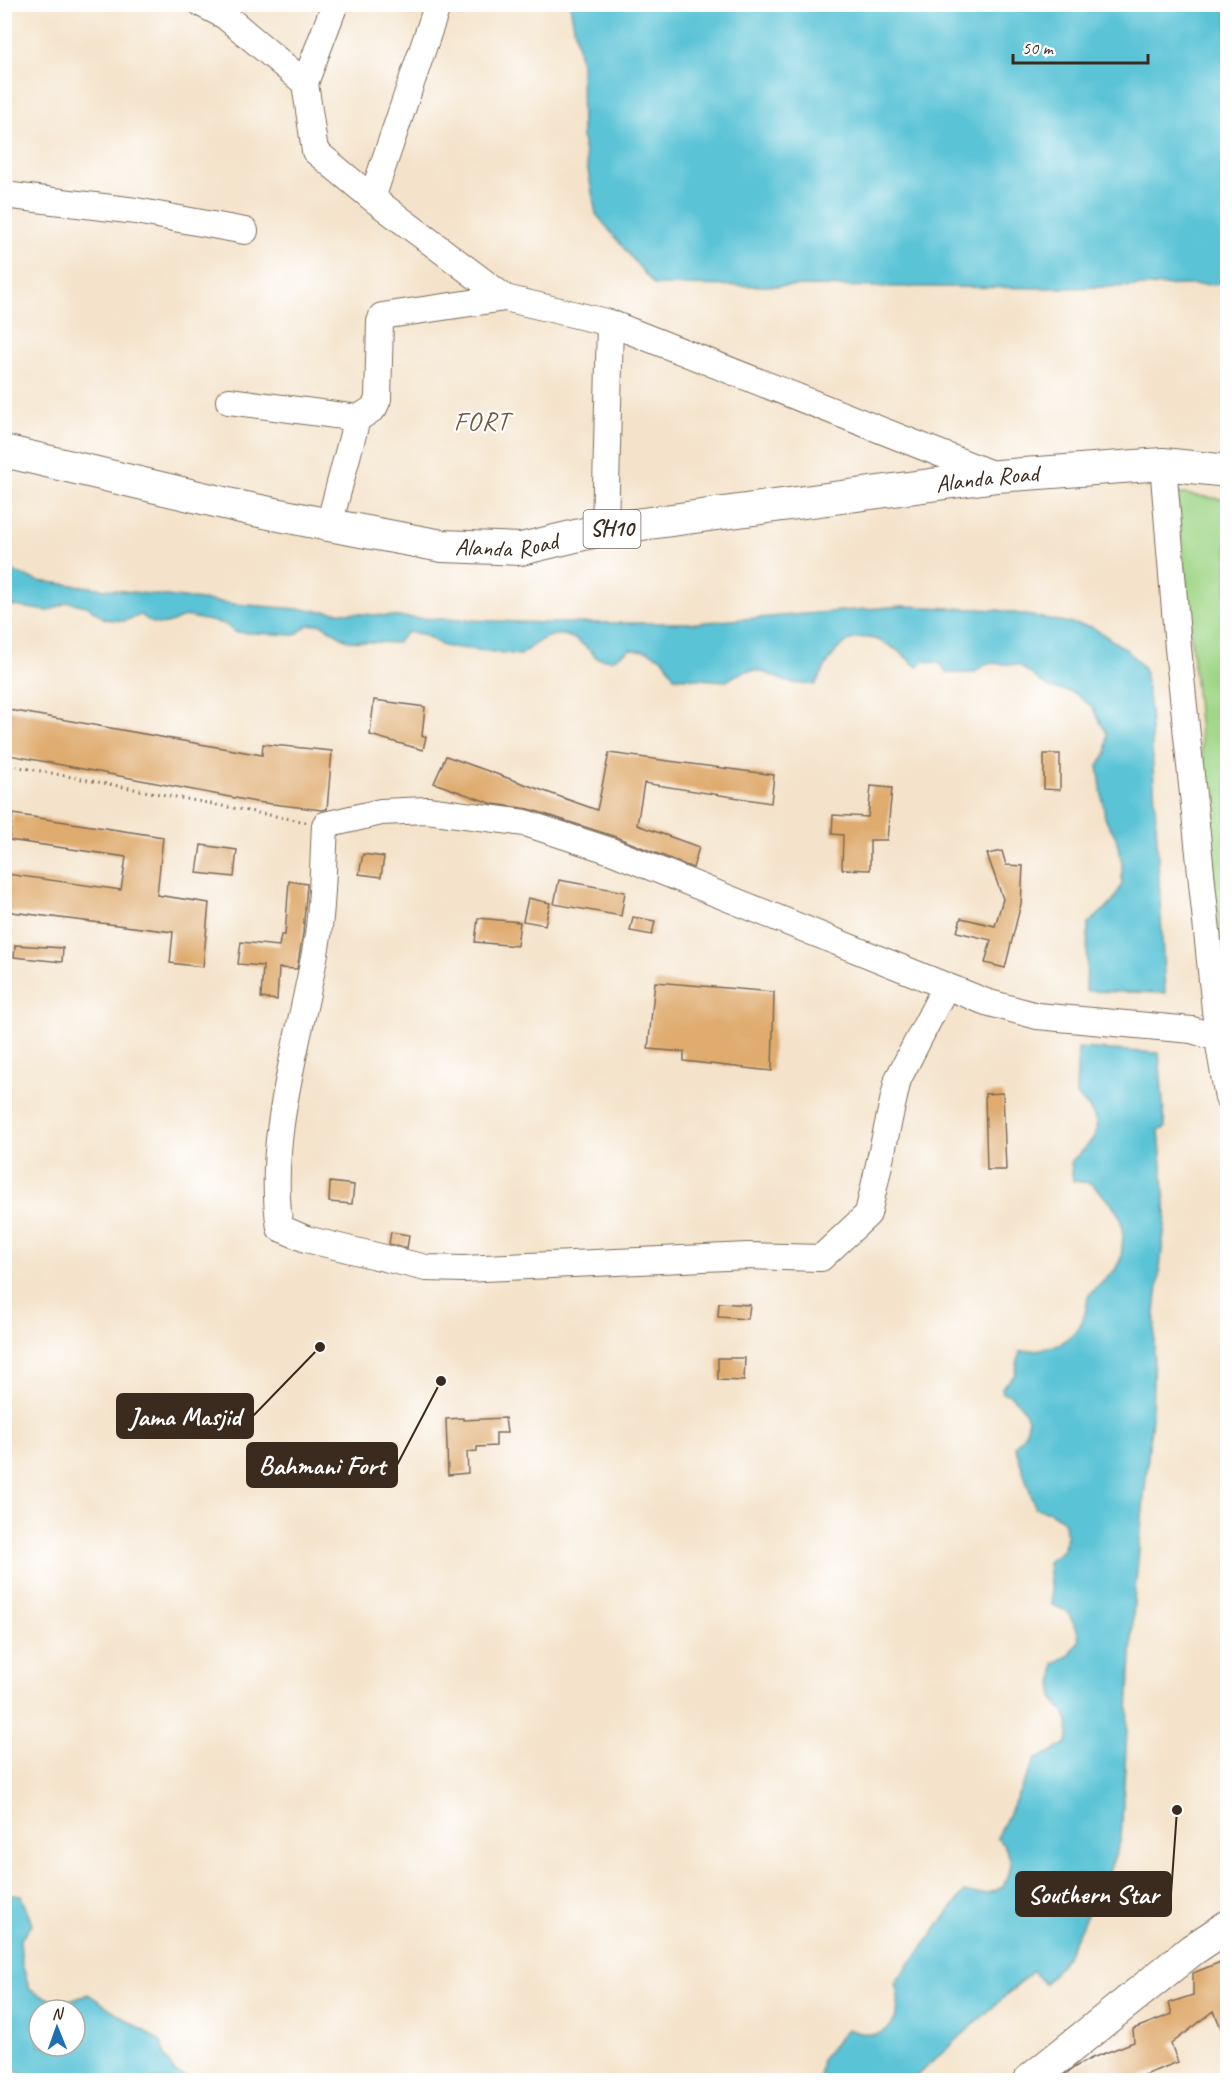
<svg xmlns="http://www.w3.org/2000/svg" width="1232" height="2085" font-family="Caveat,sans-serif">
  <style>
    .green { fill: #9fd586; stroke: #6d8052; stroke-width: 1.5 }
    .water { fill: #5ac3d6; stroke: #4a767a; stroke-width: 1.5; fill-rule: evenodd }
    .building { fill: #dfab6e }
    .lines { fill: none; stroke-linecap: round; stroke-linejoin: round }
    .minor-casing { stroke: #7c6b5a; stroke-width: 28 }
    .major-casing { stroke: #7c6b5a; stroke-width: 34 }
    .path { stroke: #7c6b5a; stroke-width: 3; stroke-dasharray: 1.5 4.5; stroke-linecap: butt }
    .minor { stroke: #fff; stroke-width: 26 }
    .major { stroke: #fff; stroke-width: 32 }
    .labels { text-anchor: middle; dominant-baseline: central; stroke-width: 4.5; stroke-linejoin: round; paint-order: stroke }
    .shield { fill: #fff; stroke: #766a62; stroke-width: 1.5 }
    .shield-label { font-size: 22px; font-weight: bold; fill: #3b2a1e }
    .street-label { font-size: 24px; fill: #3b2a1e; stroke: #fff }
    .neighbourhood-label { font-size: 26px; letter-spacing: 1.5px; fill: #74573a; stroke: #fff }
    .leader { fill: none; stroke: #3b2a1e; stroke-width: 2 }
    .callout-dot { fill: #3b2a1e; stroke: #fff; stroke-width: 2 }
    .callout { fill: #3b2a1e; stroke: #3b2a1e; stroke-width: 2 }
    .callout-label { font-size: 26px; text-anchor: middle; font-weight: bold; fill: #fff }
  </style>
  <rect width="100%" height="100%" fill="#fff"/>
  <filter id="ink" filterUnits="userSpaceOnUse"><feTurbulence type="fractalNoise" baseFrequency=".0167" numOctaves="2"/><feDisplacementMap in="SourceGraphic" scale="12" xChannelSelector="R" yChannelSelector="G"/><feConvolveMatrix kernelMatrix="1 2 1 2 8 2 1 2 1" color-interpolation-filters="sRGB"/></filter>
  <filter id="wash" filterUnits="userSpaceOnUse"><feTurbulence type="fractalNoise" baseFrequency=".008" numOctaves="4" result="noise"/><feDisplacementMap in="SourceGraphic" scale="24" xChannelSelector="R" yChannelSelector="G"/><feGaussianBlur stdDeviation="1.35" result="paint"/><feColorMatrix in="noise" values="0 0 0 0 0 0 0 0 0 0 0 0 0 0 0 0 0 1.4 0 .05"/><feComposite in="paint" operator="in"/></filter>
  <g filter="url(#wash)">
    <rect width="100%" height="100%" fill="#f4e3ca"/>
    <path class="green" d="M1177,493L1227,500V1014Z"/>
    <path class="water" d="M570,5H1227V284L1063,288L654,285L596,214L582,138L581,64Z
      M4,568L38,581L235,604L414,618L547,623H695L903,606L998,610L1092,627L1127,650L1144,668L1150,710L1165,993L1086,991L1088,924L1112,903L1122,884V863L1116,837L1105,818L1098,765L1107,753V734L1092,707L1073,692L1049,688L1019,665L988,663L973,673H947L941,664L925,661L917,667C898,648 865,624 840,647C829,657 822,673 815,685C805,684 794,684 785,681C760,671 751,663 727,681L674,677L664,659L647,651L630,649L612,660L597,658C570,628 551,627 521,655L443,646L423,634L407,632L397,643L348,641L321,624L308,625L295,635L234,632L225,624L185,616C167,626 157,629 141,615L124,621L105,619L87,606L68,602L48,611L7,605L5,603Z
      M1078,1048L1159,1053L1165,1128L1159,1130L1166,1215L1155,1312L1152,1416L1134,1601L1121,1839L1110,1869L1066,1957L1045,1984L1033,1971L912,2080H813L819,2078L822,2059L847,2029C856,2032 871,2037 880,2033C900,2026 901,1999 895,1983L964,1892C979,1895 990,1894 1003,1887C1012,1865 1015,1856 997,1838L1036,1758L1052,1752L1067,1743C1071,1721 1068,1714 1053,1699L1054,1663L1070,1655L1079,1641L1077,1629L1067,1611L1052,1605L1048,1562L1063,1550L1067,1537L1063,1520L1050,1512L1035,1508L1015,1446C1036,1424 1030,1413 1009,1394L1003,1393L1002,1387L1015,1375L1020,1351C1060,1350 1085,1338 1088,1296L1115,1270L1121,1258L1123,1237L1121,1218L1111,1203L1091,1183L1073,1181L1071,1161C1101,1137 1107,1122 1076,1095Z
      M5,1894L21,1896L32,1924L20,1940L22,1964L30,1990C52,2002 65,2006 88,1994L161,2042L166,2059L175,2073L197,2080H31L5,2064ZM39,2010H75V2046H39Z"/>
    <g id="blocks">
      <path class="building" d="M374,700L425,707L422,736L426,737L423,750L370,735Z
        M4,709L262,755L263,744L332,751L327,809L322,810L256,802L4,754Z
        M609,753L774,775L771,803L644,783L637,825L699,847L693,868L616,837L529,809L493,804L434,783L446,756L597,810Z
        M1044,754H1060V790L1044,789Z
        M871,786L892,788L887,840H870V870L842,869L843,835L832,834L833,815L868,817Z
        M13,814L163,837L157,895L209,903L203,967L170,963L173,932L4,911L7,874L121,890L126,857L9,840Z
        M201,845L237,850L234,877L197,873Z
        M1002,851L1006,865L1023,866L1021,904L1005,968L985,963L991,940L957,932L961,918L995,926L1003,899L987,854Z
        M363,854L384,857L381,877L359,874Z
        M559,880L625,892L621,916L554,904Z
        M289,881L307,884L303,933L297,969L279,968L277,1000L261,998L263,966L238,964L241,942L279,946L281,935H285Z
        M528,898L550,903L545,925L523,921Z
        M633,917L655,921L652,935L630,931Z
        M478,918L520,922L517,946L475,942Z
        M15,945L63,948L62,962L14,957Z
        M655,982L774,992L772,1071L684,1061V1052L648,1049Z
        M1003,1093L1006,1170H987L985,1094Z
        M330,1182L354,1185L352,1204L329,1202Z
        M391,1232L409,1235L407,1248L389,1244Z
        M719,1303L750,1305L748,1319L718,1317Z
        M718,1358H745L744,1381L718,1380Z
        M463,1418V1420L505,1418L507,1433H496V1446L477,1447V1451L467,1452L468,1473L448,1475L446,1419Z
        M1223,1961L1227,1970V2043L1214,2011L1171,2044L1178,2062L1131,2080H1058L1075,2067L1092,2058L1134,2042L1133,2029L1172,2014L1169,2003L1193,1995V1973Z"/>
    </g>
  </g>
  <g filter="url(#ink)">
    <use href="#blocks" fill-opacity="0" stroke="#7c6b5a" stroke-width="1.5"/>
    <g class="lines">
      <g class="minor-casing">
        <path id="minor" d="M202,4L225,16L305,83L315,151L372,198L505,298L610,323L997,476
          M305,83L335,4
          M4,195L136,211L245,231
          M372,198L438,4
          M229,401L358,418
          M1163,464L1178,648L1218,1039L1228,1098
          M329,525L357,419L374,408L378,399L380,322L382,316L505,298
          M605,529L610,323
          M946,986L898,1079L868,1214L821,1258L748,1256L463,1269L426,1268L306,1239L280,1228C265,1133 304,1029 318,935C323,899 323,861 325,825L381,812L427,810L525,823L611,851L946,986L986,1002L1037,1016L1192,1030L1228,1041"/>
      </g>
      <g class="major-casing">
        <g id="major">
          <path id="s1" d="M4,451L245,508L329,525L442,546L521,549L605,529L997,476L1163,464L1228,471"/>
          <path d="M1030,2080L1192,1950L1228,1926"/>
        </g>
      </g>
      <path class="path" d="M4,764L306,822"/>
      <use href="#minor" class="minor"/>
      <use href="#major" class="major"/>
    </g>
  </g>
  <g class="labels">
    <rect class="shield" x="583.5" y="510" width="57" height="38" rx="4.5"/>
    <g class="shield-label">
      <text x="612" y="529">SH10</text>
    </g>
    <g class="street-label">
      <text stroke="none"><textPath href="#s1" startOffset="999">Alanda Road</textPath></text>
      <text stroke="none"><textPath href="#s1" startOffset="513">Alanda Road</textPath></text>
    </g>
    <g class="neighbourhood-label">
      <text x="482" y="421">FORT</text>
    </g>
  </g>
  <path class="leader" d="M320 1347L253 1416M441 1381L397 1465M1177 1810L1171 1894"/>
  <g class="callout-dot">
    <circle cx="320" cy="1347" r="6"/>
    <circle cx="441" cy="1381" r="6"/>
    <circle cx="1177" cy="1810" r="6"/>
  </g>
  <g class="callout">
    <rect x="117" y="1394" width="136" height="44" rx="6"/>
    <rect x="247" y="1443" width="150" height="44" rx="6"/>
    <rect x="1016" y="1872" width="155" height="44" rx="6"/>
  </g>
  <g class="callout-label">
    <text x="185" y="1425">Jama Masjid</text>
    <text x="322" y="1474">Bahmani Fort</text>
    <text x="1093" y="1903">Southern Star</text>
  </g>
  <rect width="1232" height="2085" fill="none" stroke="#fff" stroke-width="24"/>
  <g transform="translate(57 2028) rotate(359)"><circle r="28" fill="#ffffff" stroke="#b1aaa5" stroke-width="1.5"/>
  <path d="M0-4.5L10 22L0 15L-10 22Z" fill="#1f6fb2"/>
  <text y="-9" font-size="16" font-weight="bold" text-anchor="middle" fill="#3b2a1e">N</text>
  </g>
  <path d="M1013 54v9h135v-9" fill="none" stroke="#3b2a1e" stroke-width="3"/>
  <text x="1022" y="54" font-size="18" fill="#3b2a1e" stroke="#ffffff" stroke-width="4.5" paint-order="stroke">50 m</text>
</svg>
